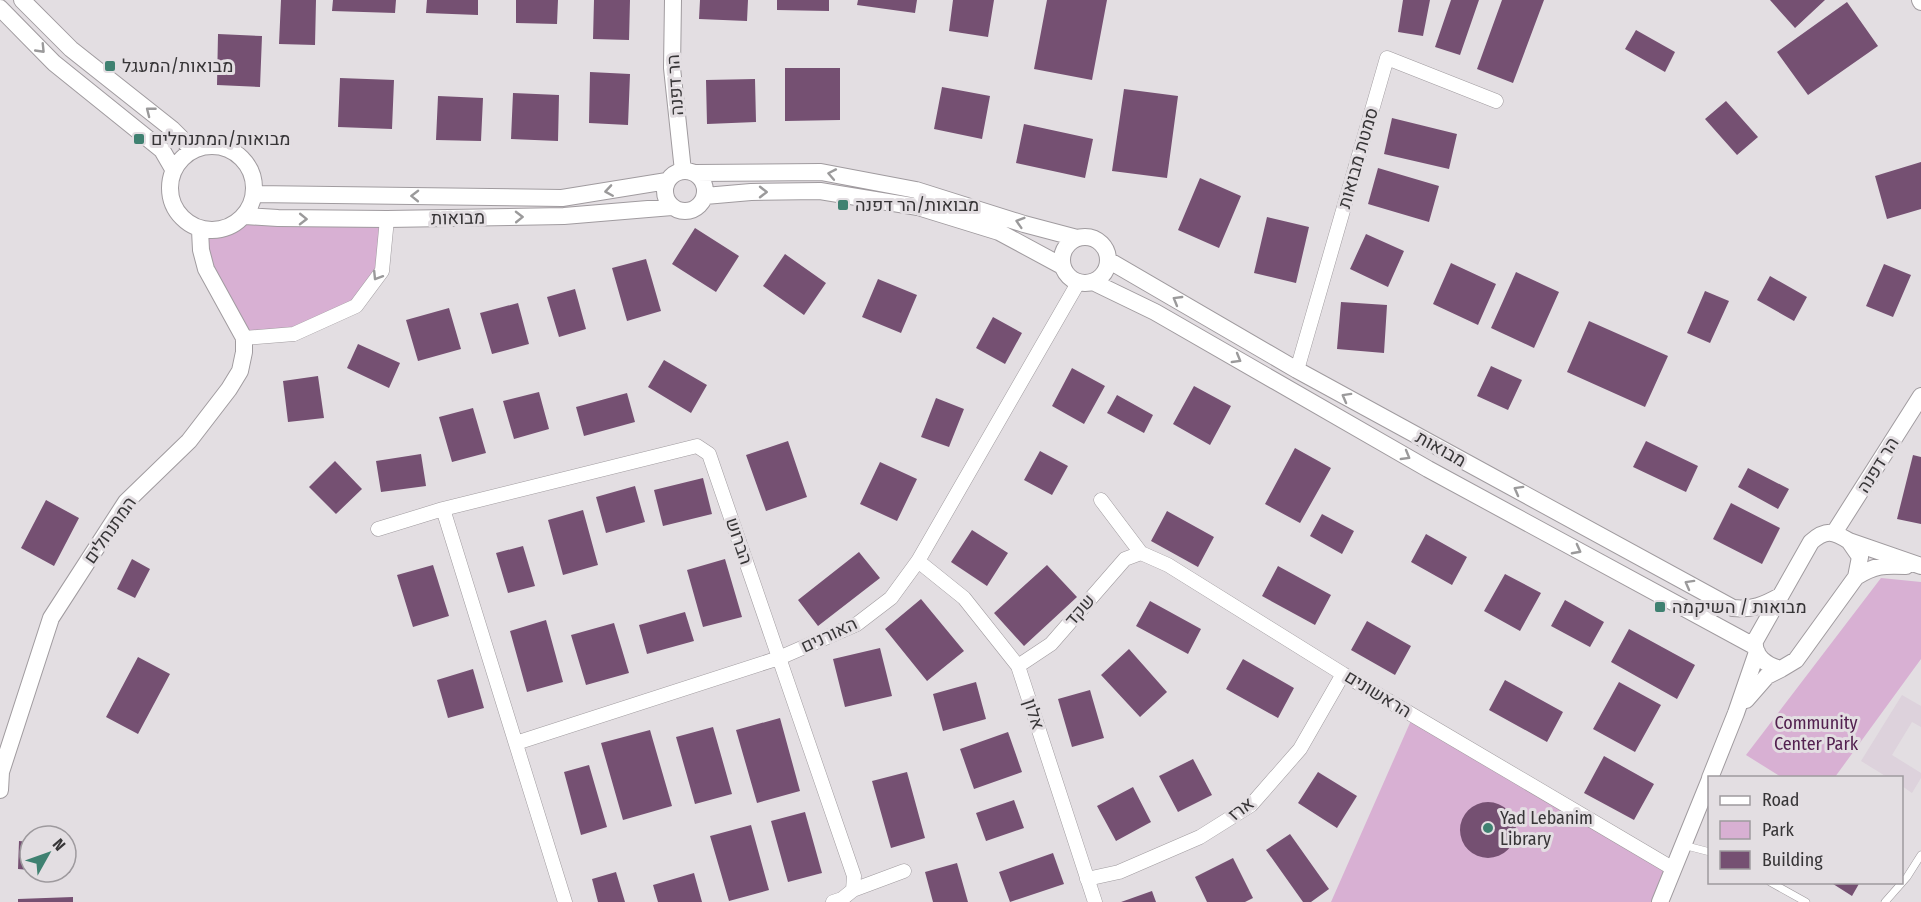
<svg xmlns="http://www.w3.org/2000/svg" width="1921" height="902" font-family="'Fira Sans Condensed',Heebo,sans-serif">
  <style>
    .built { fill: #ddd2dc }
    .green { fill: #d8b0d3 }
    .building { fill: #755072 }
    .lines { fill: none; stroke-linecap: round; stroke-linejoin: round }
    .service-casing { stroke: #a09b9f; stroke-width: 8 }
    .minor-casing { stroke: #a09b9f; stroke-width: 15 }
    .tertiary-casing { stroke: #a09b9f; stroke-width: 18 }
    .service { stroke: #fff; stroke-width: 7 }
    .minor { stroke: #fff; stroke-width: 14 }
    .tertiary { stroke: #fff; stroke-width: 16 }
    .oneway { stroke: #9b9a9b }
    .poi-dot { fill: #3f8171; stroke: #e3dee2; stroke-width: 2 }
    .labels { text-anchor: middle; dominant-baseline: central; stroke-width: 6; stroke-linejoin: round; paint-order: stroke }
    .poi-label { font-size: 18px; fill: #373537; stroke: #e3dee2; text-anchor: start }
    .street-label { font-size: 18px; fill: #373537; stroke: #e3dee2 }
    .park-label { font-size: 18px; fill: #532150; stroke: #e3dee2 }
  </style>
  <rect width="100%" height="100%" fill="#e3dee2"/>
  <path class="built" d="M1902,695L1921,706V727L1912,722L1892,755L1921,773V778L1912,793L1902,786V778L1887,777L1861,761Z"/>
  <path class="green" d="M245,216L387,219L382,271L356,306L294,334L244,338L206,269L200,230C222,230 228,230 245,216Z
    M1881,578L1921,582V659L1835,777H1781L1746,755Z
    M1413,716L1672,868L1660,902H1331Z"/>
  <path class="building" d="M281,0H316L315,45L279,44Z
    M333,0H396L395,13L332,11Z
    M427,0H478V15L426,13Z
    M516,0H558L557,24L516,23Z
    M594,0H630L629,40L593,39Z
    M700,0H748L747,21L699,19Z
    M777,0H829V11L777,10Z
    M858,0H917L915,13L857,5Z
    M953,0H994L988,37L949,31Z
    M1047,0H1107L1092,80L1034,69Z
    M1403,0H1430L1423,36L1398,32Z
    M1451,0H1479L1460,55L1435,47Z
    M1502,0H1544L1513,83L1477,69Z
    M1770,0H1825L1795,28Z
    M1847,2L1878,46L1808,95L1777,52Z
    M1636,30L1675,52L1665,72L1625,49Z
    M218,34L262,36L260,87L217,85Z
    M785,68H840V120L785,121Z
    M590,72L630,74L628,125L589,123Z
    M340,78L394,80L392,129L338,127Z
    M755,79L756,122L707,124L706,80Z
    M942,87L990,96L982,139L934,129Z
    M1124,89L1178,96L1167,178L1112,171Z
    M513,93L559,95L558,141L511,139Z
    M438,96L483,98L481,141L436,140Z
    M1726,101L1758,137L1737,155L1705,119Z
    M1392,118L1457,134L1449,169L1384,154Z
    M1024,124L1093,139L1085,178L1016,163Z
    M1921,162V209L1887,219L1875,176Z
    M1378,168L1439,186L1429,222L1368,204Z
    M1200,178L1241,196L1219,248L1178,230Z
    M1267,217L1309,227L1296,283L1254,273Z
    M695,228L739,256L716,292L672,264Z
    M1366,234L1404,251L1388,287L1350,269Z
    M785,254L826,283L804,315L763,286Z
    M646,259L661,311L627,321L612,268Z
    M1451,263L1496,284L1478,325L1433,304Z
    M1884,264L1911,275L1893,317L1866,306Z
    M1516,272L1559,292L1534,348L1491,328Z
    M1770,276L1807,297L1794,321L1757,300Z
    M878,279L917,295L901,333L862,317Z
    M575,289L586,329L559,337L547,297Z
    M1705,291L1729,301L1710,343L1687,333Z
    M1341,302L1387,305L1384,353L1337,349Z
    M518,303L529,344L492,354L480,313Z
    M449,308L461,349L418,361L406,320Z
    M993,317L1022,333L1005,364L976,348Z
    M1589,321L1668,356L1645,407L1567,372Z
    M358,344L400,363L389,388L347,368Z
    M664,360L707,385L691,413L648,387Z
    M1491,366L1522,380L1508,410L1477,396Z
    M1072,368L1105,386L1084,424L1052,406Z
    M318,376L324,418L288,422L283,381Z
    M1194,386L1231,406L1210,445L1173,424Z
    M539,392L549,429L514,439L503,401Z
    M627,393L635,422L584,436L576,407Z
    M1117,395L1153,415L1144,433L1107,413Z
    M936,398L964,409L949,447L921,437Z
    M473,408L486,453L452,462L439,417Z
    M788,441L807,497L766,511L746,455Z
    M1646,441L1698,466L1686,492L1633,467Z
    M1295,448L1331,468L1300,523L1265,504Z
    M1040,451L1068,466L1052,495L1024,480Z
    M421,454L426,486L381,492L376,461Z
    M1913,455L1921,457V524L1897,519Z
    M335,461L362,489L336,514L309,487Z
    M880,462L917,479L897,521L860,504Z
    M1748,468L1789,489L1778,509L1738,487Z
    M703,478L712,514L663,526L654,490Z
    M635,486L645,522L606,533L596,497Z
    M46,500L79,518L54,566L21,548Z
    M1731,503L1780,528L1762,564L1713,539Z
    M583,510L598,565L563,575L548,520Z
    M1167,511L1214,537L1198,567L1151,541Z
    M1322,514L1354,531L1342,554L1310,536Z
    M972,530L1008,553L987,586L951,562Z
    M1426,534L1467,557L1452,585L1411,562Z
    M523,546L535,586L508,593L496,553Z
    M859,552L880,578L818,626L798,600Z
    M132,559L150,569L135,598L117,589Z
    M725,559L742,617L703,627L687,570Z
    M433,565L449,616L413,627L397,575Z
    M1047,565L1077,597L1024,646L994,613Z
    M1278,566L1331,595L1315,625L1262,596Z
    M1505,574L1541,593L1520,631L1484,611Z
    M921,599L964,651L927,681L885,629Z
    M1565,600L1604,622L1590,647L1551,626Z
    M1150,601L1201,629L1188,654L1136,626Z
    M685,612L694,641L647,654L639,625Z
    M546,620L563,682L527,692L510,631Z
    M1367,621L1411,646L1395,675L1351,650Z
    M614,623L629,673L586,685L571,635Z
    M1629,629L1695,665L1677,699L1611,662Z
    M880,648L892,696L845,707L833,659Z
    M1129,649L1167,692L1140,717L1101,675Z
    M138,657L170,674L138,734L106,717Z
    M1243,659L1294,688L1278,718L1226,689Z
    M473,669L484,708L448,718L437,680Z
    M1505,680L1563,712L1547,742L1489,710Z
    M976,682L986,719L943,731L933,694Z
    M1619,682L1661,705L1635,752L1593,729Z
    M1090,690L1104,738L1072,747L1058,699Z
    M780,718L800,791L757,803L736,730Z
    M713,727L732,794L695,804L676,737Z
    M650,730L672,806L623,820L601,743Z
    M1008,732L1022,772L974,789L960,749Z
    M1604,756L1654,784L1634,820L1584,793Z
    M1193,759L1212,795L1178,812L1159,776Z
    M589,765L607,827L581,835L564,772Z
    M907,772L925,838L891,848L872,781Z
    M1318,772L1357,796L1337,828L1298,803Z
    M1133,787L1151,822L1116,841L1097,806Z
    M1014,800L1024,828L986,841L976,813Z
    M1460 830a28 28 0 1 1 56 0a28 28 0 1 1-56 0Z
    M805,812L822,873L788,882L771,821Z
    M751,825L769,890L729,901L710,836Z
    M1290,834L1329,889L1311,902H1303L1266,850Z
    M19,841L30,842V870L18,869Z
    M66,845H72L70,873H66Z
    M1053,853L1064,884L1010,902L999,872Z
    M1233,858L1253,898L1245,902H1207L1195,877Z
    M957,863L968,902H933L925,872Z
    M616,872L625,902H598L592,879Z
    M694,873L702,902H658L653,885Z
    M1830,882H1860L1852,896Z
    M1152,891L1156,902H1121Z
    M73,897V902H18V899Z"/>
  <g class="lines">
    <g class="service-casing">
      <path id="service" d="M1683,845L1710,852
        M1770,882L1806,902
        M1885,902L1907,877L1921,855"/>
    </g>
    <g class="minor-casing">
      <path id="minor" d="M244,338L294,334L356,306L382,271L387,219
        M1297,370L1387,58L1496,101
        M1101,500L1141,553L1168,565L1343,674L1672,868
        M443,509L565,902
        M378,529L443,509L697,446L709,454L854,876L853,890
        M918,561L964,598L1018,666L1095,902
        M1018,666L1051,644L1125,559L1141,553
        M516,743L779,658L857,624L891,598L918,561L1078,283
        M1087,879L1119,872L1200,837L1251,805L1300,749L1343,674
        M833,902L842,899L853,890L904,871"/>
    </g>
    <g class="tertiary-casing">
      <path id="tertiary" d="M22,0L71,49L172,129L193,150
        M673,0L672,68L683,171
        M1920,0L1921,2
        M0,8L54,63L162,150L173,169
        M170 188a42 42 0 1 1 84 0a42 42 0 1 1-84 0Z
        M665 191a20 20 0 1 1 40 0a20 20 0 1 1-40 0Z
        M695,173L821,172L916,190L1024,224L1077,238
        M254,194L562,198L667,181
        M705,196L751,192L820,191L918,207L999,232L1062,266
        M245,216L278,218L387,219L564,216L672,207
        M1062 260a23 23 0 1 1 46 0a23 23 0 1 1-46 0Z
        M1108,260L1297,370L1733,608C1752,610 1764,605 1780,596
        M1093,282L1155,312L1428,469L1754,646
        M1834,533L1921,396
        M1849,541L1860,557L1856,577L1796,660L1781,669C1767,666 1753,656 1755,641L1811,542C1826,529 1833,531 1849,541L1921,566
        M1856,577C1875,565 1884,565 1906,566
        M1746,700L1767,676L1781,669
        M1710,778L1736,713L1757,652
        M0,790L1,772L51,618L126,502L189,441L229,389L240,371L244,352V338L206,269L201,250L200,230
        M1660,902L1710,779"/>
    </g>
    <use href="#service" class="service"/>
    <use href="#minor" class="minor"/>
    <use href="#tertiary" class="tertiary"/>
  </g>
  <defs><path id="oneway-chevron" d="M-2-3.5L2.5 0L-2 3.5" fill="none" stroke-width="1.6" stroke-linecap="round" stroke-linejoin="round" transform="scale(1.5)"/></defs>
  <g class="oneway">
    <use href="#oneway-chevron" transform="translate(41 49) rotate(46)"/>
    <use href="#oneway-chevron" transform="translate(150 111) rotate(-142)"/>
    <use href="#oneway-chevron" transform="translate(832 174) rotate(-169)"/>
    <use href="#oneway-chevron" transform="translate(609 191) rotate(171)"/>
    <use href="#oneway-chevron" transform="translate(763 192)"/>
    <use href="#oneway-chevron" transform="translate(415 196) rotate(-179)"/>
    <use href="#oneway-chevron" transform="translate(519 217) rotate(-1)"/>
    <use href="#oneway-chevron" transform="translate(303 219) rotate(1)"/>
    <use href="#oneway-chevron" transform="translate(1020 222) rotate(-163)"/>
    <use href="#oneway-chevron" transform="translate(377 276) rotate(122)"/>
    <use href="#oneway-chevron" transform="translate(1177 300) rotate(-150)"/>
    <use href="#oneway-chevron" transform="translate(1237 359) rotate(30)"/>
    <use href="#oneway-chevron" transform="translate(1346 397) rotate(-151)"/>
    <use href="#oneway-chevron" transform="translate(1406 456) rotate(30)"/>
    <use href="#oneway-chevron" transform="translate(1518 490) rotate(-151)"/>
    <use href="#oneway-chevron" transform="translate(1577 550) rotate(28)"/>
    <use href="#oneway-chevron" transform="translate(1689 584) rotate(-151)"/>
  </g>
  <g class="poi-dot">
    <rect x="104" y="60" width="12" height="12" rx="3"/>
    <rect x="133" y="133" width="12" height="12" rx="3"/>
    <rect x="837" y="199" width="12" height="12" rx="3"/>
    <rect x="1654" y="601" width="12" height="12" rx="3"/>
    <circle cx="1488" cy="828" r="6"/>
  </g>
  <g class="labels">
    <g class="poi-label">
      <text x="122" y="66">מבואות/המעגל</text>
      <text x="151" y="139">מבואות/המתנחלים</text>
      <text x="855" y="205">מבואות/הר דפנה</text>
      <text x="1672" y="607">מבואות / השיקמה</text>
      <text x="1500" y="818">Yad Lebanim<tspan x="1500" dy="21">Library</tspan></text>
    </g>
    <g class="street-label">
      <text transform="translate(675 85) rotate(-94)">הר דפנה</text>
      <text transform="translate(1358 158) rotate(-74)">סמטת מבואות</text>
      <text transform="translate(458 218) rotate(-1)">מבואות</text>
      <text transform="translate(1441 449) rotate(29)">מבואות</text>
      <text transform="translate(1878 465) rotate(-58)">הר דפנה</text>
      <text transform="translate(110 530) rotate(-55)">המתנחלים</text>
      <text transform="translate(739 541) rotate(71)">הברוש</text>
      <text transform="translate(1080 610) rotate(-49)">שקד</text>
      <text transform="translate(829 635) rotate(-25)">האורנים</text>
      <text transform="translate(1378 694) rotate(31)">הראשונים</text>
      <text transform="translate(1034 714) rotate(72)">אלון</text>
      <text transform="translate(1241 809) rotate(-37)">ארז</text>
    </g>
    <g class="park-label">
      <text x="1816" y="723">Community<tspan x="1816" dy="21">Center Park</tspan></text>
    </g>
  </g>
  <rect x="1708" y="776" width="195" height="108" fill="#e3dee2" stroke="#9e9a9e" stroke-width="1.5"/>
  <rect x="1720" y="796" width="30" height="9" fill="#ffffff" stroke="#9e9a9e" stroke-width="1.5"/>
  <text x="1762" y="806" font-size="18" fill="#373537">Road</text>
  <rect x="1720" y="821" width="30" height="18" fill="#d8b0d3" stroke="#9e9a9e" stroke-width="1.5"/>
  <text x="1762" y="836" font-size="18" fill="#373537">Park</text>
  <rect x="1720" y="851" width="30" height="18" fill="#755072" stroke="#9e9a9e" stroke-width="1.5"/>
  <text x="1762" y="866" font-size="18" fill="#373537">Building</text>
  <g transform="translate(48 854) rotate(50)"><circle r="28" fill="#e3dee2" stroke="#9e9a9e" stroke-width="1.5"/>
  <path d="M0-4.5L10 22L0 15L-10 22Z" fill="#3f8171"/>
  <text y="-9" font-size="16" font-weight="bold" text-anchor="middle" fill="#373537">N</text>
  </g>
</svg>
